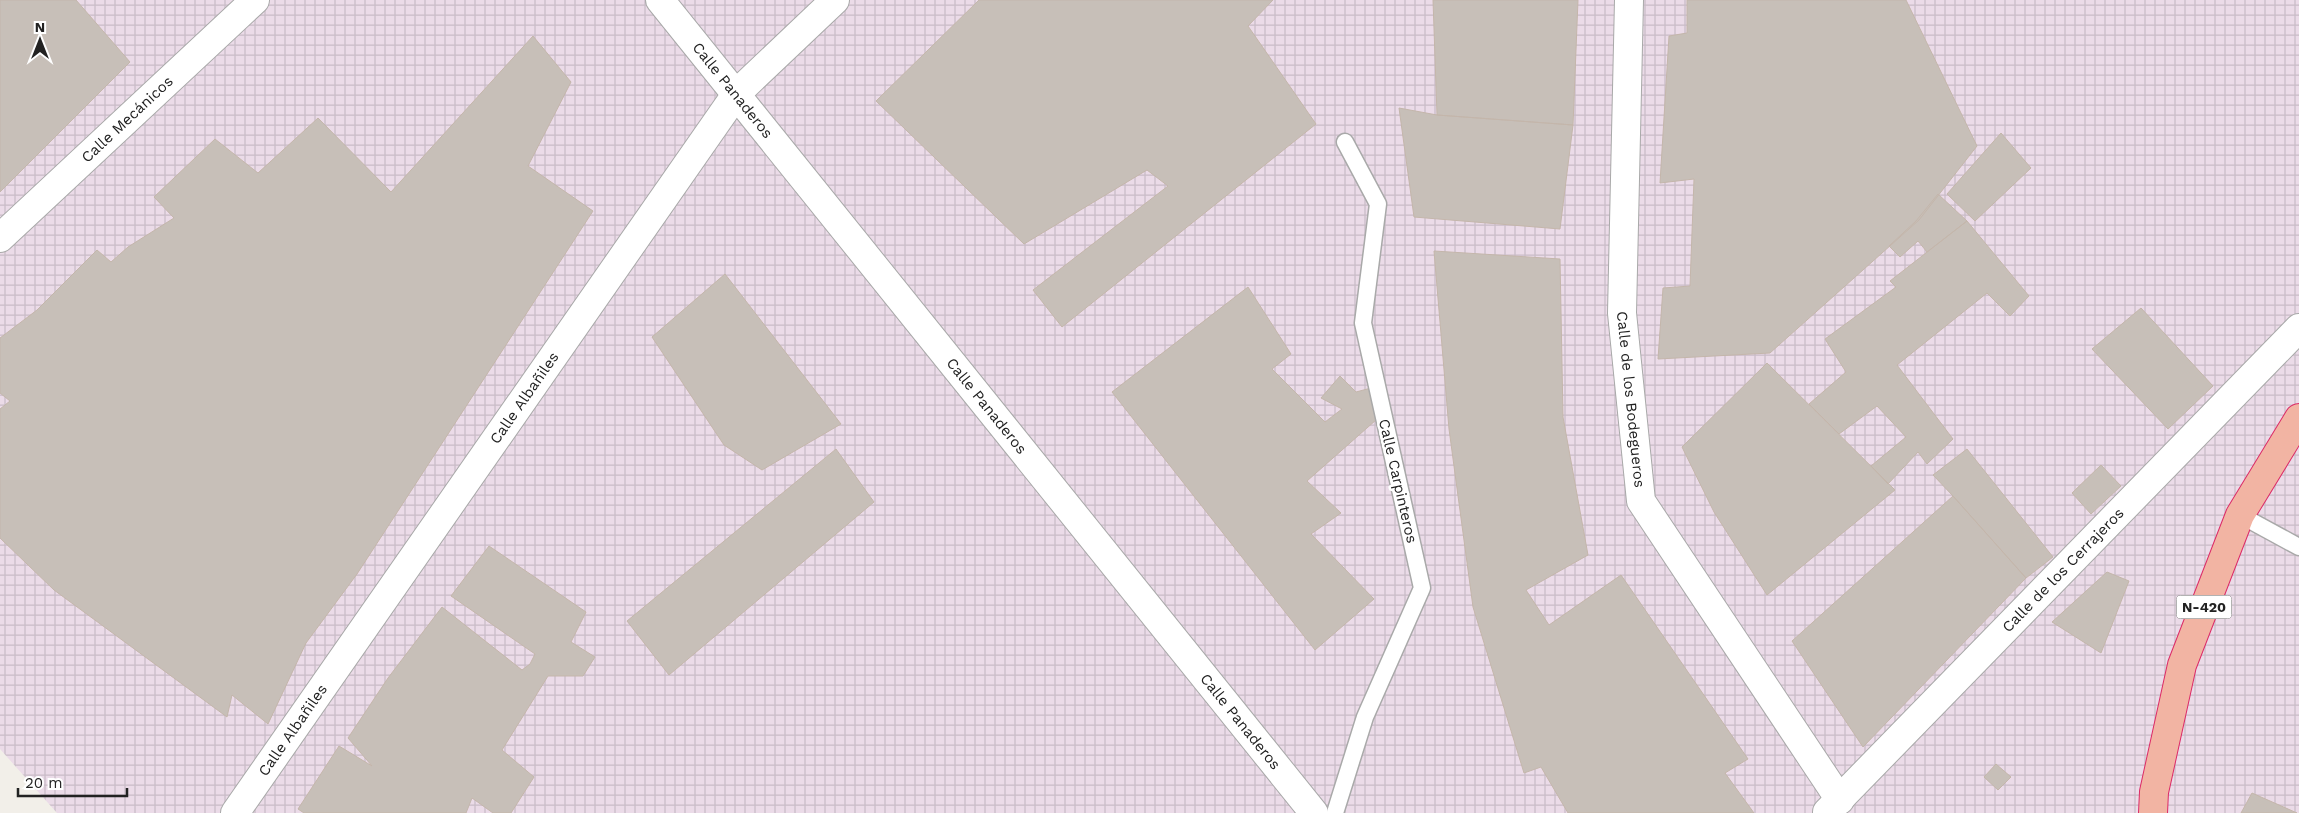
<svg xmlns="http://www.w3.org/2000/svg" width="2299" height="813" font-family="'Work Sans',sans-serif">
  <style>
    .industrial { fill: url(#industrial-grid) }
    .building { fill: #c7bfb8; stroke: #c4b6ab }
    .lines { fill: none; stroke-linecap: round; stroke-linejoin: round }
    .service-casing { stroke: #a9a9a9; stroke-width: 19 }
    .minor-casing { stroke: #a9a9a9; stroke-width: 30 }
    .trunk-casing { stroke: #dc2a67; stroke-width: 30 }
    .service { stroke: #fff; stroke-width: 16 }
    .minor { stroke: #fff; stroke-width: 28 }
    .trunk { stroke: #f2b4a3; stroke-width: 28 }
    .labels { text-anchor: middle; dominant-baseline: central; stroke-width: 5; stroke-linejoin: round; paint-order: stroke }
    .shield { fill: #fff; stroke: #646464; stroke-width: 1 }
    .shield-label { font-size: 14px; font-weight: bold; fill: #222 }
    .street-label { font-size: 15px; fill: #222; stroke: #fff }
  </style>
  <defs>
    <pattern id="industrial-grid" width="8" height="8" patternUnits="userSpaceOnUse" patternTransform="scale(1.25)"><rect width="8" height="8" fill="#ebdbe8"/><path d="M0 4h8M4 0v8" fill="none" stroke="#c9bcc7"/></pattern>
  </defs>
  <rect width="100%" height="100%" fill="#f2efe9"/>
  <path class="industrial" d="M0,0H2299V813H57L0,749Z"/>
  <path class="building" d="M0,0H76L130,62L0,192Z
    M979,0H1273L1248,26L1316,124L1062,327L1033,290L1168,186L1147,170L1024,244L876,101Z
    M1433,0H1578L1573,125L1437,115Z
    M1687,0H1906L1977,146L1919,220L1770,353L1658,359L1663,288L1690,286L1694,179L1660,183L1669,36L1687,33Z
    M533,36L571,82L528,166L593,211L357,574L306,643L268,724L232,695L227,717L54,590L0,538V409L10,401L0,393V338L37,310L97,250L111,262L128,247L174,218L154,197L215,139L258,173L318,118L391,192Z
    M1399,108L1437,115L1573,125L1560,229L1414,217Z
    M2001,133L2031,168L1975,221L1947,194Z
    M1938,194L1967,221L1927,252L1918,241L1900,257L1889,246L1916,221Z
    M1967,221L2029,296L2010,316L1987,293L1897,365L1953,439L1927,464L1918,452L1888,484L1871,466L1906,437L1877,406L1839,434L1809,404L1846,372L1825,339L1896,287L1890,281Z
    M1434,251L1560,259L1563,417L1588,555L1526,590L1549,625L1621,575L1748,759L1725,773L1754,813H1568L1541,767L1524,773L1473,607L1449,429Z
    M725,274L841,424L762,470L724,445L652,337Z
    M1248,287L1291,354L1272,369L1325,422L1342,409L1321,398L1340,376L1356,392L1371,388L1376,420L1307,481L1341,513L1311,534L1374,599L1315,650L1112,392Z
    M2141,308L2213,386L2168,429L2092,349Z
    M1767,363L1895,490L1767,595L1714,512L1682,447Z
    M836,449L874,502L669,675L627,621Z
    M1967,449L2053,557L2026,578L1953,496L1933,475Z
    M2101,465L2121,486L2091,514L2072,493Z
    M1953,496L2026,578L1863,747L1792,641Z
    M489,546L586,612L571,642L595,657L583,676H548L502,750L534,777L511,813H493L472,798L466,813H304L298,809L339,746L372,766L348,738L388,678L442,607L522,670L530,664L535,654L451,596Z
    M2107,572L2129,581L2101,653L2052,622Z
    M1996,764L2011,777L1998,790L1984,777Z
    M2252,793L2297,813H2241Z"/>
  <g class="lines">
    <g class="service-casing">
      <path id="service" d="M2240,515L2299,547
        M1335,813L1365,717L1422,588L1363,323L1378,204L1345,142"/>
    </g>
    <g class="minor-casing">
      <g id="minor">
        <path id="s1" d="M660,0L1314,813"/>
        <path id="s2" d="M1629,0L1622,313L1641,501L1840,800"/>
        <path id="s3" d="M0,238L255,0"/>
        <path id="s4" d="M1827,812L2299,328"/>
        <path id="s5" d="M235,813L737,93L835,0"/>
      </g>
    </g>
    <g class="trunk-casing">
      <path id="trunk" d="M2153,813L2154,792L2182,665L2240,515L2299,418"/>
    </g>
    <use href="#service" class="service"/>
    <use href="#minor" class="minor"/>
    <use href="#trunk" class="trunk"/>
  </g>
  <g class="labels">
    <rect class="shield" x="2176.5" y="595.5" width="55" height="23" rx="4"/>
    <g class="shield-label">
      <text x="2204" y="607">N-420</text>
    </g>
    <g class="street-label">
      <text stroke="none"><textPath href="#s1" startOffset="116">Calle Panaderos</textPath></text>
      <text stroke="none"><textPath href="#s3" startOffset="174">Calle Mecánicos</textPath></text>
      <text stroke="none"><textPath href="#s5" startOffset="506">Calle Albañiles</textPath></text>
      <text stroke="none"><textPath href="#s2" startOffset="400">Calle de los Bodegueros</textPath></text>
      <text stroke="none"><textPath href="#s1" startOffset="521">Calle Panaderos</textPath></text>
      <text transform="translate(1398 481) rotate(77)">Calle Carpinteros</text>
      <text stroke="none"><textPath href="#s4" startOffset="338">Calle de los Cerrajeros</textPath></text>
      <text stroke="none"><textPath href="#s1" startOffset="926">Calle Panaderos</textPath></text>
      <text stroke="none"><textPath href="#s5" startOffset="101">Calle Albañiles</textPath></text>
    </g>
  </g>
  <g transform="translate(40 40)" stroke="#ffffff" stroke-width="4" paint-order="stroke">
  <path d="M0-4L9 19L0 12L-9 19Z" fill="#222222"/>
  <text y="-8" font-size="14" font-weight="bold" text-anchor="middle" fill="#222222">N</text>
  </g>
  <path d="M18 788v8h109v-8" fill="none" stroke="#222222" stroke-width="2.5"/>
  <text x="25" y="788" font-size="15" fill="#222222" stroke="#ffffff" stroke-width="4" paint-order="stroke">20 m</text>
</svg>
